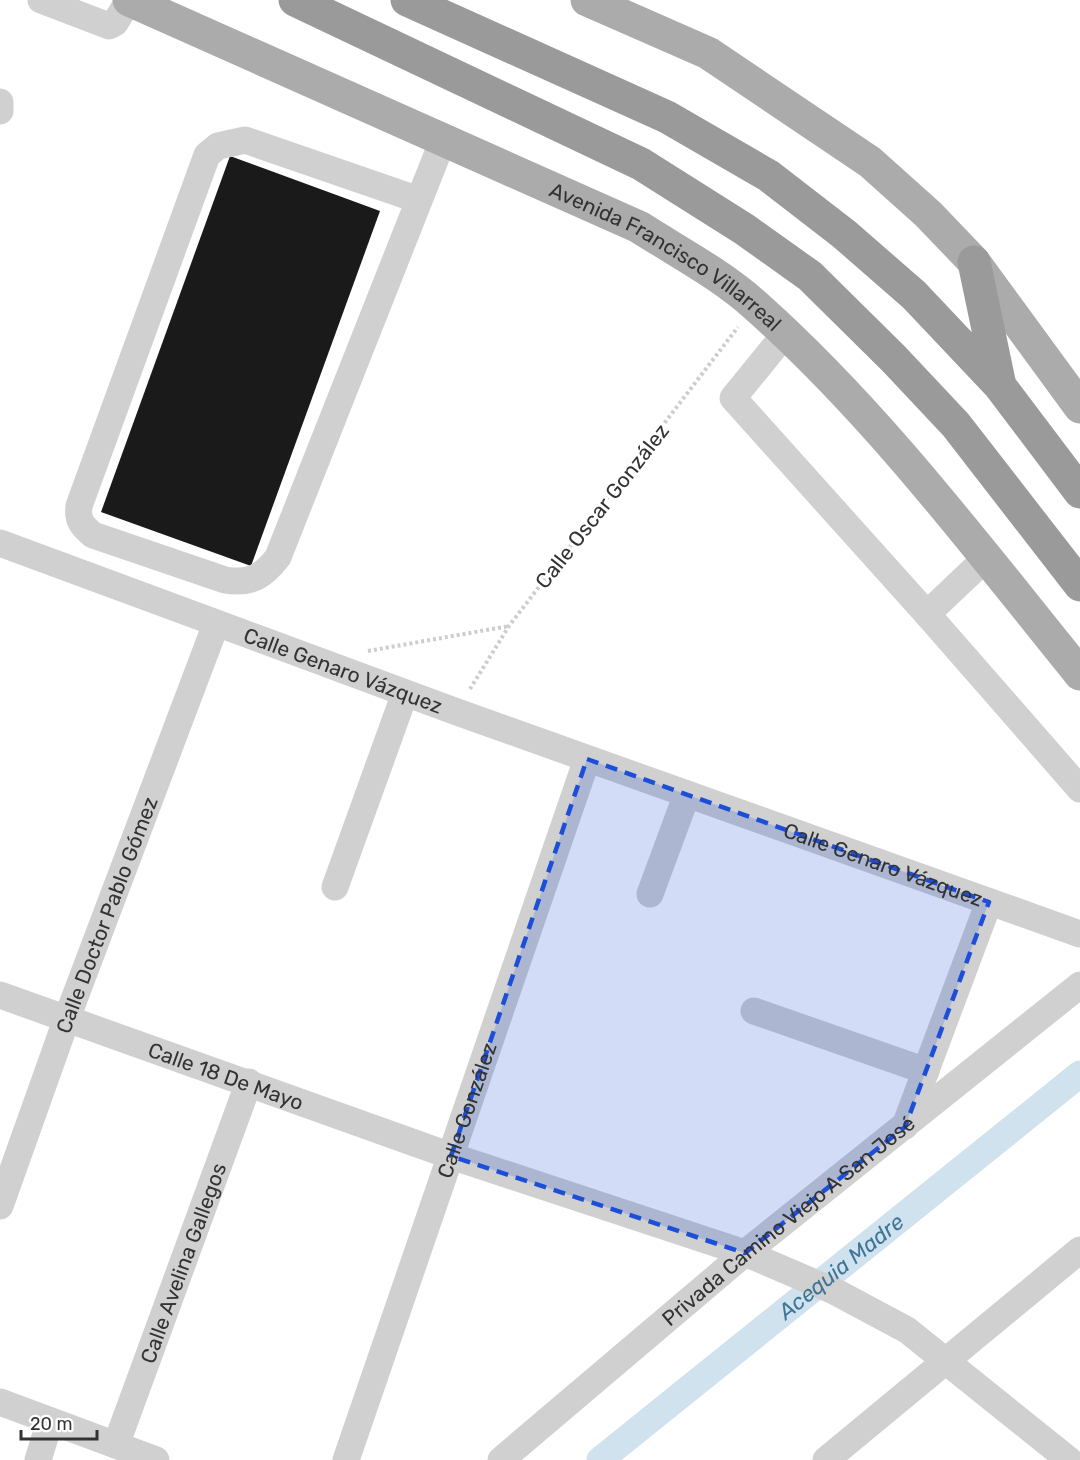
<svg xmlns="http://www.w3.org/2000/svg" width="1080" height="1460" font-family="Rubik,sans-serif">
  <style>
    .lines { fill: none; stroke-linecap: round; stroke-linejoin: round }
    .canal { stroke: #cfe2ee; stroke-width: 27 }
    .building { fill: #1a1a1a }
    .path { stroke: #cdcdcd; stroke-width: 4; stroke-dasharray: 3 3; stroke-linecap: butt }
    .minor { stroke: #d0d0d0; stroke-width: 27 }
    .major { stroke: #ababab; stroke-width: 33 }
    .highway { stroke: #9a9a9a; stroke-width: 33 }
    .marked { fill: #1d4ed8; fill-opacity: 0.2; stroke: #1d4ed8; stroke-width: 4.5; stroke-dasharray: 12 8; stroke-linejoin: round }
    .labels { text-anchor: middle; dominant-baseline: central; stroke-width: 6; stroke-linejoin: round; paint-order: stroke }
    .street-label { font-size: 21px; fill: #333; stroke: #fff }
    .water-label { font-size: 22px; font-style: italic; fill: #3f7597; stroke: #fff }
  </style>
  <rect width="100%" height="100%" fill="#fff"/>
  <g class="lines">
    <path class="canal" id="s1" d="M600,1460L1080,1074"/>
  </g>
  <path class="building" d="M230,156L380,211L251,566L101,512Z"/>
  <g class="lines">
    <path class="path" d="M368,651L509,626
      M470,689L509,626L738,327"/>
    <g class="minor">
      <path d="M41,0L109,26L115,23L129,0"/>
      <path d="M0,102V111"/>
      <path d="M419,200L245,140L218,146L207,155L79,506C77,520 82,526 93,535L225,580C250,584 263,577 278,557L443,140"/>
      <path d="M785,334L733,398L927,614L1080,789"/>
      <path id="s2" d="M0,543L457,712L1080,934"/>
      <path d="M927,614L986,558"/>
      <path d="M335,887L405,693"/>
      <path d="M650,894L687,794"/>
      <path id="s3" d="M0,995L451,1156L745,1253L834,1291L907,1330L1069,1460"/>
      <path d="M754,1011L926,1071"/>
      <path d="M905,1126L989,902"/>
      <path id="s4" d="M0,1206L67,1018L216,624"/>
      <path d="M0,1402L156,1460"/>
      <path id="s5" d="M116,1445L249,1082"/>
      <path d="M38,1460L50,1421"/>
      <path id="s6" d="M346,1460L587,759"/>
      <path id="s7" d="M501,1460L745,1253L1080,985"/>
      <path d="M826,1460L1080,1250"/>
    </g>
    <g class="major">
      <path id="s8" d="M129,0L639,227C678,252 722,275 756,306C878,415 977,547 1080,674"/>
      <path d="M587,0L708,53L870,162L928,214L974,262L1080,407"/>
    </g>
    <path class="highway" d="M295,0L641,164L744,229L810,276L894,359L956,425L1080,585
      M407,0L667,117L769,176L844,234L914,295L1000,386L1080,492
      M974,262L1000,386"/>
  </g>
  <path class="marked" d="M587,759L989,902L905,1127L745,1253L451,1156Z"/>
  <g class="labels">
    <g class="street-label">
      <text stroke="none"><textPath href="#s8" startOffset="596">Avenida Francisco Villarreal</textPath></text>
      <text transform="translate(602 506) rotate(-52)">Calle Oscar González</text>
      <text stroke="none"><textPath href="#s2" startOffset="366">Calle Genaro Vázquez</textPath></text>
      <text stroke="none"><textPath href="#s2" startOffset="940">Calle Genaro Vázquez</textPath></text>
      <text stroke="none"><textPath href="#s4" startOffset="310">Calle Doctor Pablo Gómez</textPath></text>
      <text stroke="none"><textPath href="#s3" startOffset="240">Calle 18 De Mayo</textPath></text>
      <text stroke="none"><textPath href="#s6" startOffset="370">Calle González</textPath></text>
      <text stroke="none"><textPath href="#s7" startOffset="374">Privada Camino Viejo A San José</textPath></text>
      <text stroke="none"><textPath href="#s5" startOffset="194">Calle Avelina Gallegos</textPath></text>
    </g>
    <g class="water-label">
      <text stroke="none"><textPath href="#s1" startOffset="309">Acequia Madre</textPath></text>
    </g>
  </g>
  <path d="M21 1430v9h76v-9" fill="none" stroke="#333333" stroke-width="3"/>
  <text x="30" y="1430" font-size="18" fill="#333333" stroke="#ffffff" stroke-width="4.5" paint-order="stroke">20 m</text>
</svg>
